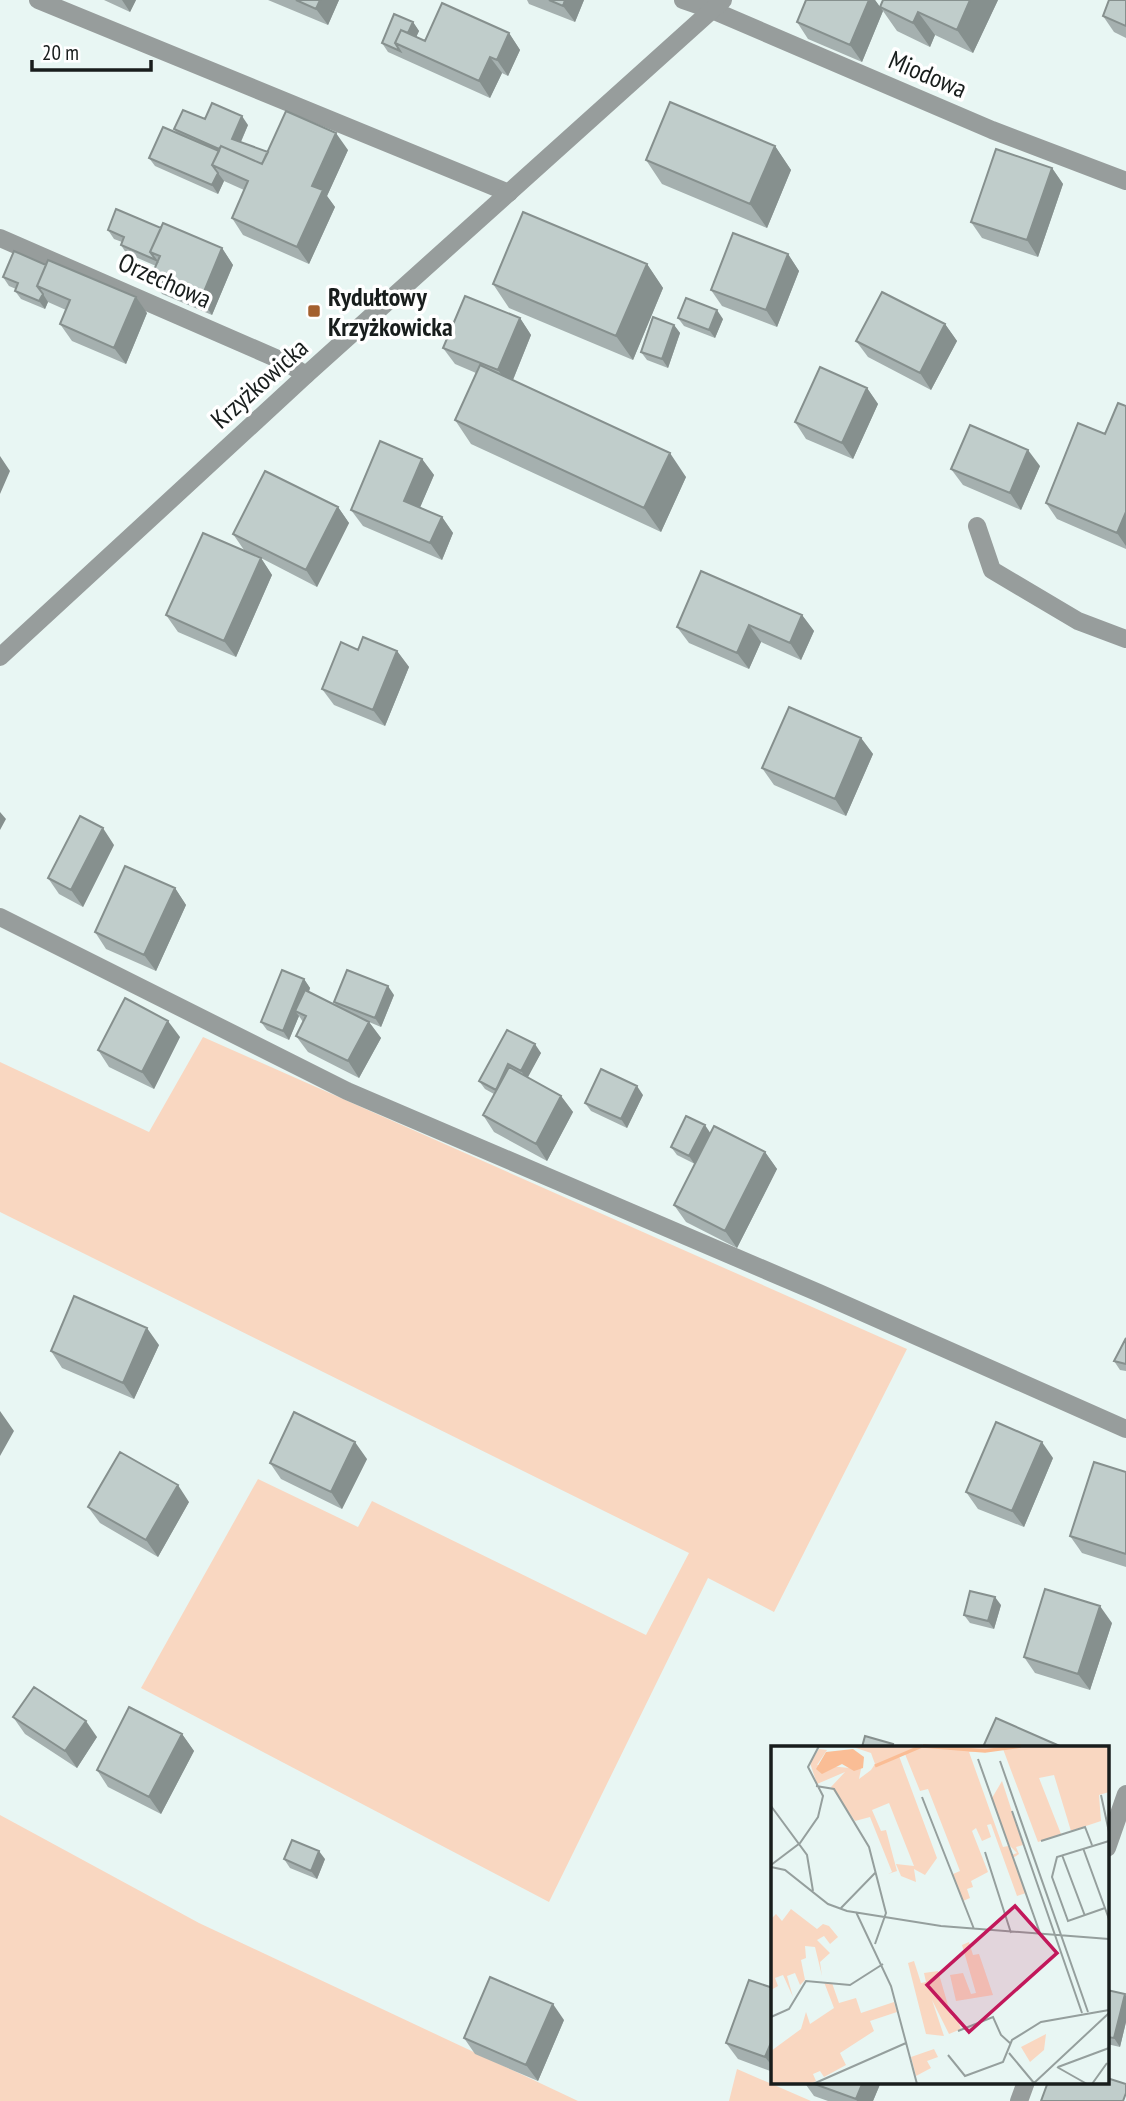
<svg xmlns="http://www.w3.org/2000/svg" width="1126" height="2101" font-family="'PT Sans Narrow',sans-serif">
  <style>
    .green { fill: #f9d7c1 }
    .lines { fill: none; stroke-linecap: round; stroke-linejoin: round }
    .service { stroke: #979d9c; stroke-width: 18 }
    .minor { stroke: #979d9c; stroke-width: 18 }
    .tertiary { stroke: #979d9c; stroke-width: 18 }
    .wall { fill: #a5b0af }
    .shaded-wall { fill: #86908e }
    .building { fill: #c0cdcb; stroke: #86908e; stroke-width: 2 }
    .poi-dot { fill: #a3602e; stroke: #fff; stroke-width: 2.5 }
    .labels { text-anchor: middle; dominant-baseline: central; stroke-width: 7; stroke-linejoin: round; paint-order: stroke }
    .street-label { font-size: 26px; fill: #181d1c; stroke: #fff }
    .poi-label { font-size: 26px; font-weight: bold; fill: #181d1c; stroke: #fff; text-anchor: start }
    .inset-river { fill: none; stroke: #fabd95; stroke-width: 3.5 }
    .inset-road { fill: none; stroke: #959f9d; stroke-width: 2 }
    .view { fill: #c2185b; fill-opacity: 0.15; stroke: #c2185b; stroke-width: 3.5 }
    .inset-edge { fill: none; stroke: #181d1c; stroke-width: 3.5 }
  </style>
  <rect width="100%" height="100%" fill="#e8f6f3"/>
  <path class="green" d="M203,1037L907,1349L774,1612L708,1578L549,1902L141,1688L258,1479L358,1527L372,1501L646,1635L689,1553L0,1212V1062L149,1132Z
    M0,1815L199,1923L578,2101H0Z
    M737,2069L811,2101H729Z"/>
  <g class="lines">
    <path class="service" d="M38,0L509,193
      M712,10L992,130L1126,181
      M977,526L992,570L1078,621L1126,639
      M0,917L347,1091L819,1293L1126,1429"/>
    <path class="minor" d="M683,0L712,10
      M0,238L287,363L306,375
      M1107,1848L1126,1794
      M1019,2101L1026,2082"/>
    <path class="tertiary" d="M0,657L306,375L723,0"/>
  </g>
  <path class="wall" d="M104,0H136L130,12Z
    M268,0H339L328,25Z
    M527,0H584L575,22L529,4Z
    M806,0H875L880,7L883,0H998L973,53L935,35L930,47L897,31L883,11L862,62L808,39L797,22Z
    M1126,0V38L1114,32L1103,16Z
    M413,22L419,31L416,37L425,41L509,33L520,50L508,76L502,73L490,98L388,52L382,43Z
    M205,119L248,125L241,142L268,152L348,150L327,196L335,207L309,264L243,235L232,218L244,190L224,181L218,194L155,166L149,158L177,133L174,129Z
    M775,146L791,170L767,228L662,184L646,160Z
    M1052,168L1063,184L1038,257L982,238L971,222Z
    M161,228L222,248L233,265L212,315L162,294L151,277L156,266L126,253L121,245L122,242L114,239L108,230Z
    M788,254L799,271L777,327L722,306L711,290Z
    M647,264L663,288L633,360L509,308L493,284Z
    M3,277L147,313L126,364L72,341L60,324L66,310L48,302L45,309L21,299L15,291L16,289L9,286Z
    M520,318L531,335L513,380L686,477L661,532L471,444L455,420L476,373L455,364L443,348Z
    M678,318L723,319L715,338L684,326Z
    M945,324L957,341L931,390L868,357L856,341Z
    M674,325L680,333L668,368L647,360L641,352Z
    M867,388L878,404L853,459L806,439L795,422Z
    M1126,406V549L1057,519L1046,503L1105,434Z
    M422,459L434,475L420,507L442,517L453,533L442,560L363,526L351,510Z
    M1040,466L1021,510L963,485L951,469Z
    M338,507L349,523L317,587L261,558L272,575L236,657L178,632L166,615L260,558L244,550L233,534Z
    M802,615L814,631L801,660L761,642L749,669L689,643L677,627Z
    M358,650L397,651L409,667L385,726L334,705L322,689Z
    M861,738L873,754L846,816L774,785L762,768Z
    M114,845L83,907L59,894L48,878Z
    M175,888L186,905L156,971L106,949L95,932Z
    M304,979L310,988L309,992L338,1007L334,1002L394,995L381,1027L369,1022L381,1038L359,1078L308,1052L296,1036L303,1022L299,1016L289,1040L267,1030L261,1022Z
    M507,1030L541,1053L527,1077L561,1096L573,1112L547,1161L494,1132L483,1115L494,1094L485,1089L479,1081Z
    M180,1037L154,1089L109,1067L98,1050Z
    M643,1095L627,1128L591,1111L585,1103Z
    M711,1133L765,1152L777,1169L737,1248L686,1222L674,1205L695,1164L677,1155L671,1147Z
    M1126,1338V1371L1120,1370L1114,1361Z
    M159,1345L134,1399L62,1368L51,1351Z
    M1053,1458L1024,1527L978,1509L966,1492Z
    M367,1459L342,1509L281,1479L270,1463Z
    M1126,1472V1567L1082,1553L1070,1536Z
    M189,1502L158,1557L100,1523L88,1507Z
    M1001,1605L994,1629L970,1623L964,1615Z
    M1112,1623L1090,1690L1035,1673L1024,1657Z
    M13,1717L97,1737L77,1768L25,1734Z
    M182,1734L194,1751L161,1814L108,1787L97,1770Z
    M284,1859H325L317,1879L290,1868Z
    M773,1988V2072L738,2059L726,2043Z
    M1107,1990L1126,1996V2022L1120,2047L1107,2044Z
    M564,2020L538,2081L475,2054L464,2038Z
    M804,2082H881L873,2101H828L814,2096Z"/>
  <path class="shaded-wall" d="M122,0H136L130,12Z
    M320,0H339L328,25L316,9Z
    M565,0H584L575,22L563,6Z
    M869,0H875L883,11L862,62L850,45Z
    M970,0H998L973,53L957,30Z
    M918,12L935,35L930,47L913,23Z
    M413,22L419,31L410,50L402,47Z
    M509,33L520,50L508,76L497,60Z
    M490,57L502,73L490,98L479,81Z
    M242,116L248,125L238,148L232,139Z
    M336,133L348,150L327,196L335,207L309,264L297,247L312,186Z
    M775,146L791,170L767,228L750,204Z
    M1052,168L1063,184L1038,257L1027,240Z
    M218,173L224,181L218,194L212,185Z
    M222,248L233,265L212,315L201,299Z
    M788,254L799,271L777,327L766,310Z
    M647,264L663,288L633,360L616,336Z
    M43,294L48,302L45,309L39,301Z
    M136,297L147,313L126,364L114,348Z
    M717,310L723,319L715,338L709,330Z
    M520,318L531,335L510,387L498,370Z
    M945,324L957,341L931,390L920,373Z
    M674,325L680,333L668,368L662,359Z
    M867,388L878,404L853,459L842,443Z
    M1028,450L1040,466L1021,510L1010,493Z
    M670,453L686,477L661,532L644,508Z
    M0,456L10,471L0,494Z
    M422,459L434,475L416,517L404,501Z
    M338,507L349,523L317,587L306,570Z
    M1126,512V546L1117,533Z
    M442,517L453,533L442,560L430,543Z
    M261,558L272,575L236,657L224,641Z
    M802,615L814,631L801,660L790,643Z
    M749,625L761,642L749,669L737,653Z
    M397,651L409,667L385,726L373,710Z
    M861,738L873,754L846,816L835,799Z
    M0,812L6,819L0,830Z
    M103,828L114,845L83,907L71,890Z
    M175,888L186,905L156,971L144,955Z
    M304,979L310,988L300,1013L295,1011L299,1016L289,1040L283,1031Z
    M388,986L394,995L381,1027L375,1018Z
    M168,1021L180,1037L154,1089L142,1072Z
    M369,1022L381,1038L359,1078L348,1061Z
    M535,1044L541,1053L527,1079L521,1071Z
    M637,1086L643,1095L627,1128L621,1119Z
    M561,1096L573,1112L547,1161L536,1144Z
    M705,1125L711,1134L695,1165L689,1156Z
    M765,1152L777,1169L737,1248L725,1231Z
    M147,1328L159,1345L134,1399L123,1383Z
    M0,1411L14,1431L0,1456Z
    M355,1442L367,1459L342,1509L331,1492Z
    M1042,1442L1053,1458L1024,1527L1012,1511Z
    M178,1485L189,1502L158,1557L146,1540Z
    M995,1597L1001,1605L994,1629L988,1621Z
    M1100,1606L1112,1623L1090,1690L1078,1674Z
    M86,1721L97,1737L77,1768L65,1751Z
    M182,1734L194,1751L161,1814L149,1797Z
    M319,1851L325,1859L317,1879L311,1871Z
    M1125,1994L1126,1996V2022L1120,2047L1114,2038Z
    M553,2004L564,2020L538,2081L526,2065Z
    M773,2038V2067L765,2057Z
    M863,2082H881L873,2101H857L856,2099Z"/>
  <path class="building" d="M296,0H320L316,9Z
    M549,0H565L563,6Z
    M806,0H869L850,45L797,22Z
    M883,0H970L957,30L918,12L913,23L880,7Z
    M1109,0H1126V26L1103,16Z
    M442,3L509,33L497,60L490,57L479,81L395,43L401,30L425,41Z
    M394,14L413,22L408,33L401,30L395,43L400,51L382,43Z
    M670,102L775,146L750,204L646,160Z
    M212,103L242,116L232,139L268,152L262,164L221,146L219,149L174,129L183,110L205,119Z
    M286,111L336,133L312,186L323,190L297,247L232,218L248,181L212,165L221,146L262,164Z
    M163,127L219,151L212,165L218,173L212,185L149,158Z
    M996,149L1052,168L1027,240L971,222Z
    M116,209L161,228L150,252L156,260L121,245L124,237L108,230Z
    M523,212L647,264L616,336L493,284Z
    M163,223L222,248L201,299L151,277L160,256L150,252Z
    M733,233L788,254L766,310L711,290Z
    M14,251L46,265L37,286L43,294L39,301L15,291L18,283L3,277Z
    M48,260L136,297L114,348L60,324L70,300L37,286Z
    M882,292L945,324L920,373L856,341Z
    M465,296L520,318L498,370L443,348Z
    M686,298L717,310L709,330L678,318Z
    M653,317L674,325L662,359L641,352Z
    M480,365L670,453L644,508L455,420Z
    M820,367L867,388L842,443L795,422Z
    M1118,403L1126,406V512L1117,533L1046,503L1078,423L1105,434Z
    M970,425L1028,450L1010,493L951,469Z
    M380,441L422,459L404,501L442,517L430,543L351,510Z
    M265,471L338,507L306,570L233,534Z
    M203,533L261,558L224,641L166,615Z
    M701,571L802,615L790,643L749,625L737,653L677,627Z
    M363,637L397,651L373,710L322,689L341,642L358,650Z
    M789,707L861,738L835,799L762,768Z
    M80,816L103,828L71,890L48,878Z
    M125,866L175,888L144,955L95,932Z
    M282,970L304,979L283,1031L261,1022Z
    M347,970L388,986L375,1018L334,1002Z
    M305,990L369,1022L348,1061L296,1036L306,1016L295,1011Z
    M125,998L168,1021L142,1072L98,1050Z
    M507,1030L535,1044L521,1071L508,1064L496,1090L479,1081Z
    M509,1067L561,1096L536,1144L483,1115Z
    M601,1069L637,1086L621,1119L585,1103Z
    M686,1116L705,1125L689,1156L671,1147Z
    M714,1126L765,1152L725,1231L674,1205Z
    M74,1296L147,1328L123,1383L51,1351Z
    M1126,1338V1364L1114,1361Z
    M294,1412L355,1442L331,1492L270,1463Z
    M996,1422L1042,1442L1012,1511L966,1492Z
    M120,1452L178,1485L146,1540L88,1507Z
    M1094,1462L1126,1472V1554L1070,1536Z
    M1045,1589L1100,1606L1078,1674L1024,1657Z
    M970,1591L995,1597L988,1621L964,1615Z
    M34,1687L86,1721L65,1751L13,1717Z
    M129,1707L182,1734L149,1797L97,1770Z
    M996,1718L1062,1747H983Z
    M865,1736L893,1744L892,1747H862Z
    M292,1840L319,1851L311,1871L284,1859Z
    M490,1977L553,2004L526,2065L464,2038Z
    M749,1980L773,1988V2038L765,2057L726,2043Z
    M1107,1990L1125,1994L1114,2038L1107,2037Z
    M1107,2078L1126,2084V2093L1123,2101H1041L1048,2082H1107Z
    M809,2082H863L856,2099Z"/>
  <rect class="poi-dot" x="307" y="304" width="14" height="14" rx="3.5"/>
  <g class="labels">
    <g class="street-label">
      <text transform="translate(928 74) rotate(23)">Miodowa</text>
      <text transform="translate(165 280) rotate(24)">Orzechowa</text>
      <text transform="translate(259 383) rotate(-42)">Krzyżkowicka</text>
    </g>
    <g class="poi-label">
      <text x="328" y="296">Rydułtowy<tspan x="328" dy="30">Krzyżkowicka</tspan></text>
    </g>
  </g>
  <g transform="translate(771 1746)">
    <rect width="338" height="338" fill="#e8f6f3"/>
    <path d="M79,0H338V46L328,49L330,75L300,85L283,29L268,32L290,88L267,96L232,3L198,6L232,101L237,100L241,109L246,107L238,99L221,52L231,35L252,99L245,101L248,108L242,112L255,147L246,150L220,78L216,79L220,91L211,95L205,82L201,85L217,126L200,135L202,141L196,143L199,152L192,155L182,128L189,125L157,43L149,45L134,8L128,10L166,112L154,129L143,123L145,136L130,130L125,118L143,120L118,57L101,64L110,85L115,84L126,125L117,128L121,126L99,71L84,75L60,41L74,26L46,38L39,17L48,3L56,4L46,19L90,23L88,33L100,24L104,18L100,7ZM20,163L46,183L52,178L58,180L67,191L59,198L53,190L46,194L59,207L49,216L51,230L44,201L34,200L35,212L30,214L34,234L29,239L24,227L16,230L22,251L12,229L4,232L7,240L0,244V173L5,168L11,175ZM198,196L202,209L208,208L222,249L185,255L179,229L192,227L200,248L205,247L191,199ZM143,215L150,237L155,236L153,227L167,225L179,266L181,271L185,269L190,283L178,288L161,254L173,290L155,288L137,217ZM53,236L61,237L68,257L85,252L90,267L123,256L126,266L99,275L103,285L69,307L75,319L53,331L49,325L42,328L45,335L40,338H0V305L30,283L35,266L39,278L63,262ZM275,288L273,304L259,316L250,301ZM163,303L167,311L156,315L160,322L145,330L140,311Z" fill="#f9d7c1"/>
    <path d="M82,3L93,11L92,22L83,25L71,18L51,28L45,23L55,6Z" fill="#fabd95"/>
    <path class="inset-river" d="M152,0L214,5L250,0M104,20L151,0"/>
    <path class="inset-road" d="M207,13L270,190M229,15L317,266M45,40L63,43L98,101L115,167L104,198M330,49L338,86M151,51L203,183M0,60L36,109L42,145M241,65L311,267M270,95L314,81L321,99M312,102L338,173M214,106L240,187M291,109L314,170M0,119L29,97L47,71L52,50L37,21L48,0M0,121L14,124L57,158L76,165L170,180L338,193M70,162L105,126M334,162L297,175L281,131L286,111L338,95M85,166L120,240L146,338M0,271L18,263L35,235L79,239L112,218M187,285L222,271L230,289L240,298M238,307L263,337M177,309L194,330L232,316L241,294L270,276L338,264M286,321L316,338M287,321L338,302M42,338L135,297M262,338L338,267M321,338L336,317"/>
    <path class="view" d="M244,160L286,207L198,286L156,239Z"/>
    <rect width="338" height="338" class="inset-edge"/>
  </g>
  <path d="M32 60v10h119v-10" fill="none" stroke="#181d1c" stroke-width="3.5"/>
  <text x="42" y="60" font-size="21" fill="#181d1c" stroke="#ffffff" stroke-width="5" paint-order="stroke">20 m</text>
</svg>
